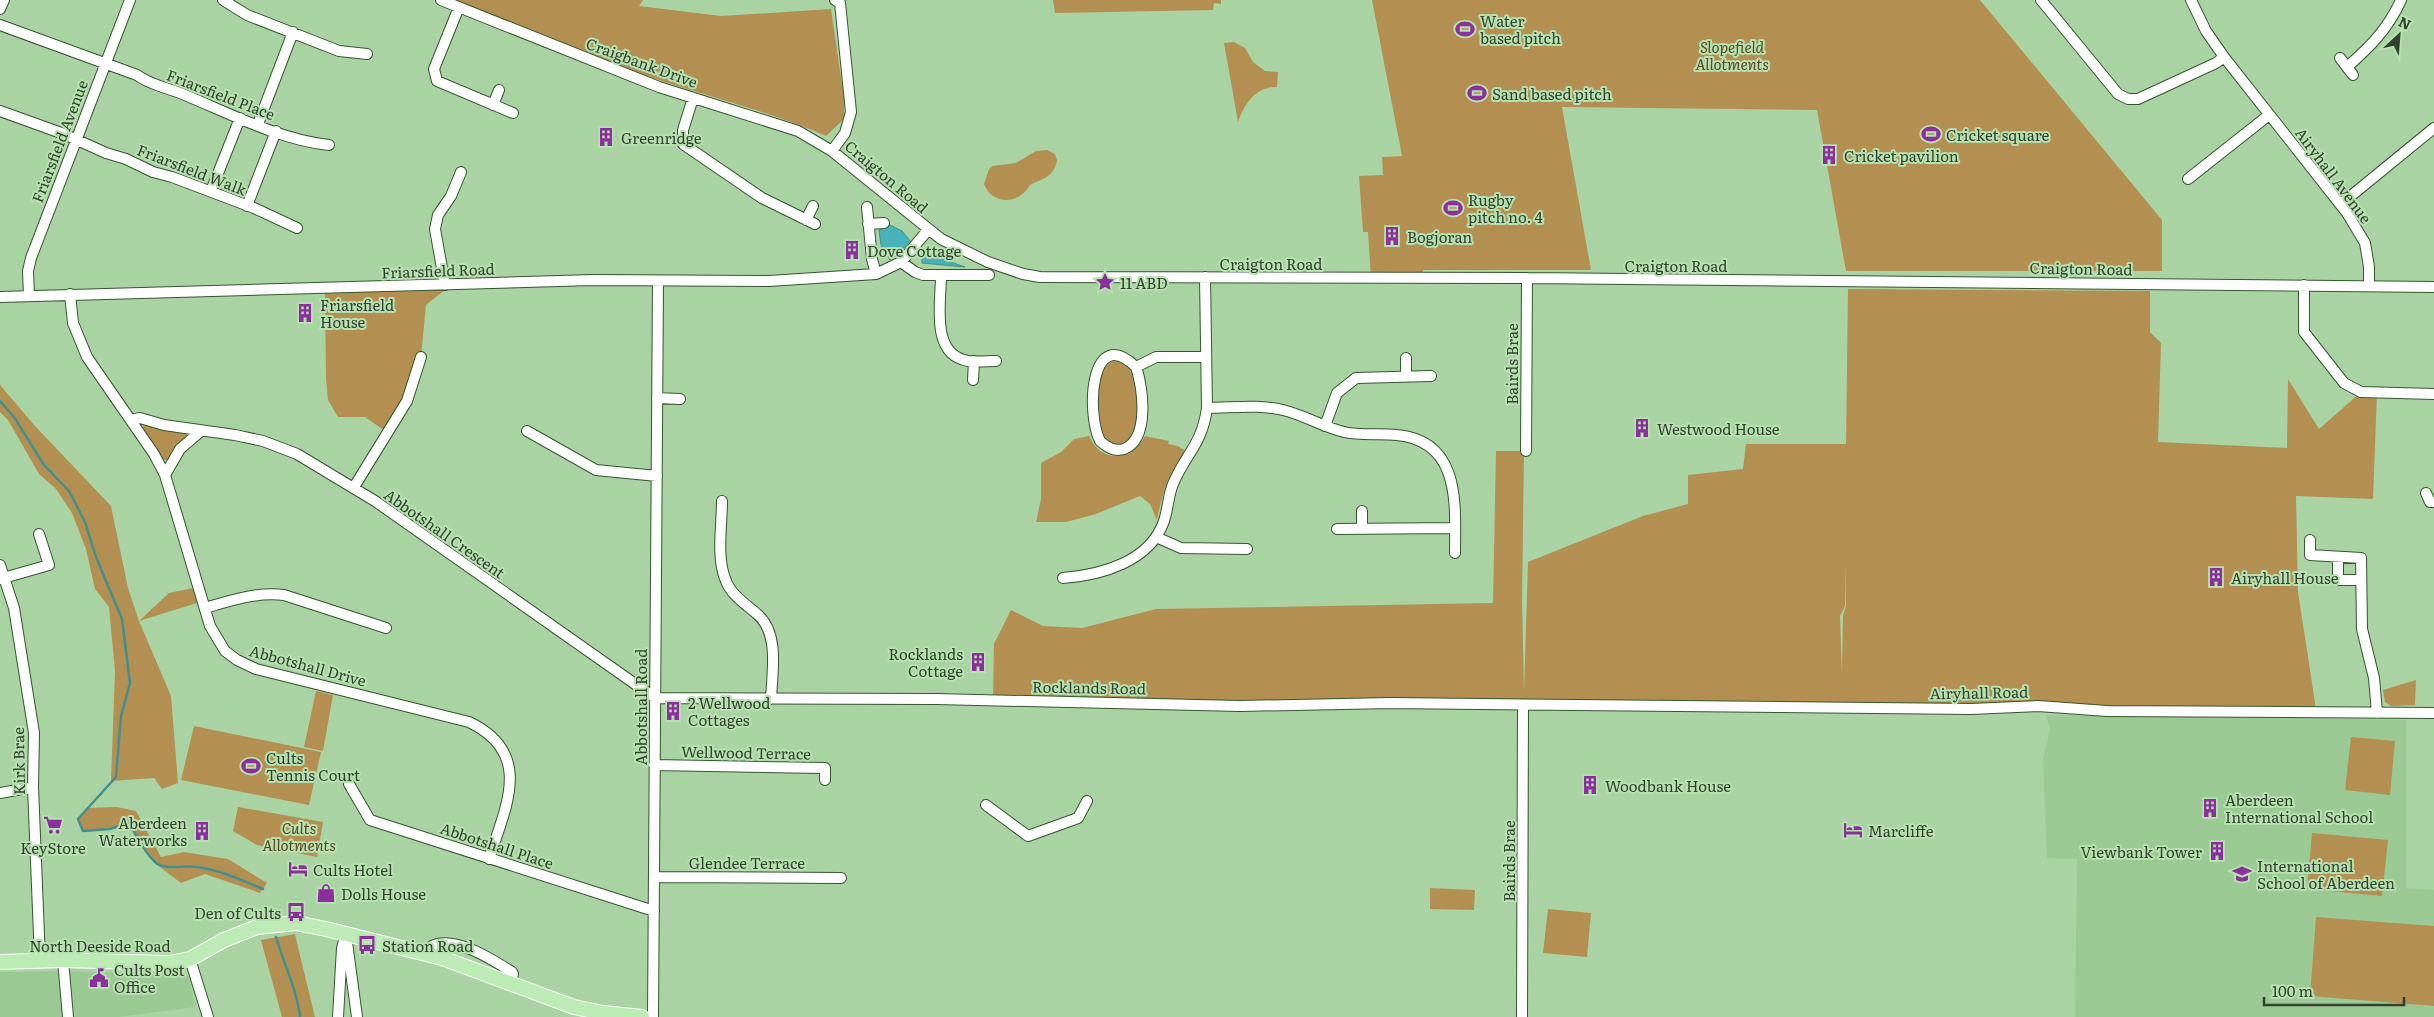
<svg xmlns="http://www.w3.org/2000/svg" width="2434" height="1017" font-family="Literata,serif">
  <style>
    .built { fill: #9bc993 }
    .green { fill: #b39052; fill-rule: evenodd }
    .water { fill: #48b2b9; stroke: #41908f }
    .lines { fill: none; stroke-linecap: round; stroke-linejoin: round }
    .stream { stroke: #41908f; stroke-width: 2.5 }
    .minor-casing { stroke: #33572d; stroke-width: 12 }
    .major-casing { stroke: #fff; stroke-width: 16 }
    .minor { stroke: #fff; stroke-width: 10 }
    .major { stroke: #bcebb5; stroke-width: 14 }
    .labels { text-anchor: middle; dominant-baseline: central; stroke-width: 4; stroke-linejoin: round; paint-order: stroke }
    .poi-label { font-size: 15px; fill: #31412e; stroke: #b7e0b0; text-anchor: start }
    .park-label { font-size: 15px; font-style: italic; fill: #5b4721; stroke: #b7e0b0 }
    .street-label { font-size: 15px; fill: #31412e; stroke: #b7e0b0 }
  </style>
  <rect width="100%" height="100%" fill="#aad3a3"/>
  <path class="built" d="M2046,715L2406,720V888L2434,890V1017H2075L2077,859L2047,858L2043,759L2050,729Z
    M67,971L189,976L195,1007L119,1017H0V972Z"/>
  <path class="green" d="M441,0H643L639,6L721,16L831,9L844,98V119L826,136C771,112 713,98 656,79C584,55 512,28 441,0Z
    M1053,0H1221V4L1214,3L1213,10L1055,13Z
    M1372,0H1980L2162,220V271H1846L1817,110L1562,107L1591,270H1423V278H1371L1368,232H1363L1359,176L1383,175L1382,157L1402,156Z
    M1234,42L1245,48L1253,62L1265,71L1278,72L1277,87C1255,87 1245,103 1238,122L1224,43Z
    M1047,150L1055,154L1057,160C1054,177 1044,178 1030,185C1019,205 992,205 984,184L989,169L993,166L1016,163L1036,151Z
    M450,286L426,305L421,357L388,433L365,417H338L328,400L326,379L325,288Z
    M1848,289L2150,291V332L2161,343L2158,442L2287,448L2288,379L2319,429L2361,392L2377,393L2373,499L2296,496L2298,592L2316,709L993,700L994,644L1011,610L1043,626L1082,628L1156,609L1493,603L1496,451H1524L1522,602L1524,691L1528,562L1643,516L1688,504V475L1743,469L1746,444H1846ZM1845,564L1846,606L1843,615L1842,675L1840,616L1845,606Z
    M1116,361C1146,367 1140,415 1132,437C1093,471 1091,387 1103,368C1106,363 1110,362 1116,361Z
    M0,385L35,426L111,506L128,588L139,621L169,593L193,588L197,603L139,621L171,696L178,783L162,789L154,778L111,781L115,671L109,607L95,589L86,549L72,513L56,489L39,474L8,420L0,412Z
    M146,423L185,432L187,435L174,448L169,460H162L142,428Z
    M1089,436C1102,465 1131,460 1145,436L1169,441L1168,444L1178,446L1186,451C1169,472 1162,494 1157,520L1150,504L1140,496L1096,514L1066,522H1036L1041,499V463L1061,452L1074,439Z
    M2416,680L2415,705L2391,706L2385,702L2383,690Z
    M316,691L333,695L323,751L304,747Z
    M194,726L321,752L309,805L181,780Z
    M2351,737L2395,741L2390,795L2345,790Z
    M117,807L136,811L161,857L184,852L228,859L267,883L260,893L205,874L181,883L156,864L129,823L110,829L83,831L78,819L86,808Z
    M238,807L323,822L317,857L257,845L233,831Z
    M2312,833L2388,840L2382,896L2307,889Z
    M1430,888L1475,890L1474,910L1430,909Z
    M1548,909L1591,913L1587,957L1543,953Z
    M2316,917L2434,926V1006L2310,996Z
    M295,934L297,943L315,1017H282L261,940Z"/>
  <path class="water" d="M890,225L902,231L911,242L890,260L881,245L879,230Z
    M929,254L965,267L922,263V259Z"/>
  <g class="lines">
    <path class="stream" d="M0,401L14,417L44,465L69,491L85,522L96,557L122,619L130,683L121,716L116,777L78,819L83,831L110,829L129,823C137,836 144,852 155,862C165,871 184,865 197,867C221,870 241,880 263,889
      M276,937C284,964 297,990 300,1017"/>
    <g class="minor-casing">
      <path id="minor" d="M223,0L247,15L339,51L367,54
        M441,0L659,87L798,131L832,151L941,239L988,262L1023,274L1040,277L1527,278L2434,287
        M2041,0L2118,94L2128,99H2138L2216,63L2224,57
        M2191,0L2206,31L2224,57L2347,213L2365,243L2369,267V286
        M459,7L434,69L437,81L513,113
        M0,9L4,0
        M0,25L137,75C150,85 165,87 180,93C227,112 279,140 329,145
        M2340,58L2353,75
        M2347,67C2370,47 2388,29 2401,0
        M693,98L683,130V144L762,198L815,224
        M493,105L499,90
        M0,111L64,134L106,153L126,159L153,172L172,177L254,208L297,228
        M258,124L293,32
        M832,151L845,133L851,112L840,3L835,0
        M2188,179L2269,115
        M211,191L240,118
        M2341,204L2434,128
        M247,206L276,131
        M867,207L872,259L876,274
        M806,220L813,206
        M868,224L884,223
        M901,262L915,272L923,275H989
        M941,276C941,302 930,355 968,361C977,362 987,361 996,361
        M445,285L435,229L438,215L451,196L461,172
        M2304,285V332L2344,383L2361,392L2434,394
        M70,294L73,323L87,357L154,454L165,475L210,626L225,651L237,660L256,669L469,722C534,753 506,806 489,859
        M29,296L28,271L31,258L130,0
        M0,297L593,280L769,281L876,274L901,262L928,230
        M1136,367C1143,387 1150,439 1124,449C1114,452 1107,447 1100,441C1086,413 1090,323 1136,367L1156,357H1206
        M1406,376V358
        M973,380L974,361
        M657,398L680,399
        M1207,408C1231,408 1259,404 1283,410C1304,415 1323,427 1344,432C1361,436 1380,433 1397,435C1462,441 1455,507 1455,553
        M131,420L140,418L164,425L235,435L263,441L297,454L375,501L655,698L936,699L1240,706L1391,703L1971,709L2038,706L2107,711L2434,713
        M1325,426L1337,393L1356,378L1431,376
        M527,431L596,470L657,476
        M1526,451L1527,278
        M165,475L180,449L201,431
        M354,487L407,401L421,357
        M2426,493L2430,502H2434
        M722,501C722,526 716,558 726,581C731,595 747,605 757,614C780,633 772,673 771,699
        M1337,529L1455,528
        M1362,529V511
        M1156,537L1181,548L1247,549
        M2310,540V555L2361,558L2362,629L2374,678L2377,713
        M2338,558V580H2361
        M0,565L14,608L34,733L33,787L40,960
        M1063,578C1101,575 1150,562 1164,521C1168,509 1168,496 1173,484C1186,453 1202,445 1207,408L1205,277
        M0,579L49,565L39,534
        M205,608C232,600 256,592 284,595L386,628
        M654,765L825,768V780
        M349,784L370,820L654,911
        M0,793L33,787
        M986,805L1028,836L1078,818L1087,801
        M654,877L841,878
        M346,935L357,1017
        M428,955L432,946C455,935 493,960 512,972L513,974L511,984
        M190,959L208,1017
        M63,960L68,1017
        M338,1017L342,948L346,934
        M653,1017L658,281
        M1522,1017L1523,705"/>
    </g>
    <g class="major-casing">
      <path id="major" d="M0,962L63,960L169,963L190,959L224,940L257,927L296,923L326,929L442,958L574,1007L603,1013L642,1017"/>
    </g>
    <use href="#minor" class="minor"/>
    <use href="#major" class="major"/>
  </g>
  <defs>
    <g id="stadium-bare" transform="scale(1.5)"><path d="M0-5a6.5 5 0 1 0 0 10a6.5 5 0 1 0 0-10ZM-3.5-1.8h7v3.6h-7Z" fill="#8a2f9b" stroke="#b7e0b0" stroke-width="2.5" paint-order="stroke"/></g>
    <g id="building-bare" transform="scale(1.5)"><path d="M-4-6H4V6H1V3H-1V6H-4ZM-2.5-4.3h1.7v1.8h-1.7ZM.8-4.3h1.7v1.8H.8ZM-2.5-1h1.7V.8h-1.7ZM.8-1h1.7V.8H.8Z" fill="#8a2f9b" stroke="#b7e0b0" stroke-width="2.5" paint-order="stroke"/></g>
    <g id="sight-bare" transform="scale(1.5)"><path d="M0-6L1.8-2.2L6-1.7L2.9 1.2L3.7 5.4L0 3.3L-3.7 5.4L-2.9 1.2L-6-1.7L-1.8-2.2Z" fill="#8a2f9b" stroke="#b7e0b0" stroke-width="2.5" paint-order="stroke"/></g>
    <g id="supermarket-bare" transform="scale(1.5)"><path d="M-6-5.5h2.5l.6 2H6L4.5 2H-2.5L-4.4-4H-6ZM-1.5 3.2a1.3 1.3 0 1 0 .1 0ZM3 3.2a1.3 1.3 0 1 0 .1 0Z" fill="#8a2f9b" stroke="#b7e0b0" stroke-width="2.5" paint-order="stroke"/></g>
    <g id="hotel-bare" transform="scale(1.5)"><path d="M-6-4.5h1.5V1H6V5H4.5V3h-9V5H-6ZM-4 0a1.8 1.8 0 1 1 3.6 0ZM.5 0V-2.5h3Q6-2.5 6 0Z" fill="#8a2f9b" stroke="#b7e0b0" stroke-width="2.5" paint-order="stroke"/></g>
    <g id="school-bare" transform="scale(1.5)"><path d="M0-5L7-2L0 1L-7-2ZM-4 1L0 2.5L4 1V4Q0 6-4 4Z" fill="#8a2f9b" stroke="#b7e0b0" stroke-width="2.5" paint-order="stroke"/></g>
    <g id="shop-bare" transform="scale(1.5)"><path d="M-5-2.5h2.3a2.7 3.5 0 0 1 5.4 0H5L5.5 6h-11ZM-1.5-2.5h3a1.5 2.3 0 0 0-3 0Z" fill="#8a2f9b" stroke="#b7e0b0" stroke-width="2.5" paint-order="stroke"/></g>
    <g id="bus-bare" transform="scale(1.5)"><path d="M-5-6H5V4H4V6H2V4H-2V6H-4V4H-5ZM-3.5-4V0h7V-4ZM-3.5 1.2v1.5H-2V1.2ZM2 1.2v1.5H3.5V1.2Z" fill="#8a2f9b" stroke="#b7e0b0" stroke-width="2.5" paint-order="stroke"/></g>
    <g id="civic-bare" transform="scale(1.5)"><path d="M-.6-6.5H3V-4.5H.6V-3L4-1V1h2V6H-6V1h2V-1L-.6-3ZM-1.2 2.5V6h2.4V2.5Z" fill="#8a2f9b" stroke="#b7e0b0" stroke-width="2.5" paint-order="stroke"/></g>
  </defs>
  <g fill-rule="evenodd">
    <use href="#stadium-bare" x="1465" y="29"/>
    <use href="#stadium-bare" x="1477" y="93"/>
    <use href="#stadium-bare" x="1931" y="134"/>
    <use href="#building-bare" x="606" y="137"/>
    <use href="#building-bare" x="1829" y="155"/>
    <use href="#stadium-bare" x="1453" y="208"/>
    <use href="#building-bare" x="1392" y="236"/>
    <use href="#building-bare" x="852" y="250"/>
    <use href="#sight-bare" x="1105" y="282"/>
    <use href="#building-bare" x="305" y="313"/>
    <use href="#building-bare" x="1642" y="428"/>
    <use href="#building-bare" x="2216" y="577"/>
    <use href="#building-bare" x="978" y="662"/>
    <use href="#building-bare" x="673" y="711"/>
    <use href="#stadium-bare" x="251" y="766"/>
    <use href="#building-bare" x="1590" y="785"/>
    <use href="#building-bare" x="2210" y="808"/>
    <use href="#supermarket-bare" x="53" y="825"/>
    <use href="#hotel-bare" x="1853" y="830"/>
    <use href="#building-bare" x="202" y="831"/>
    <use href="#building-bare" x="2217" y="851"/>
    <use href="#hotel-bare" x="298" y="869"/>
    <use href="#school-bare" x="2242" y="874"/>
    <use href="#shop-bare" x="326" y="893"/>
    <use href="#bus-bare" x="296" y="912"/>
    <use href="#bus-bare" x="367" y="945"/>
    <use href="#civic-bare" x="99" y="978"/>
  </g>
  <g class="labels">
    <g class="poi-label">
      <text x="1480" y="20">Water<tspan x="1480" dy="17">based pitch</tspan></text>
      <text x="1492" y="93">Sand based pitch</text>
      <text x="1946" y="134">Cricket square</text>
      <text x="621" y="137">Greenridge</text>
      <text x="1844" y="155">Cricket pavilion</text>
      <text x="1468" y="199">Rugby<tspan x="1468" dy="17">pitch no. 4</tspan></text>
      <text x="1407" y="236">Bogjoran</text>
      <text x="867" y="250">Dove Cottage</text>
      <text x="1120" y="282">11 ABD</text>
      <text x="320" y="304">Friarsfield<tspan x="320" dy="17">House</tspan></text>
      <text x="1657" y="428">Westwood House</text>
      <text x="2231" y="577">Airyhall House</text>
      <text x="963" y="653" text-anchor="end">Rocklands<tspan x="963" dy="17">Cottage</tspan></text>
      <text x="688" y="702">2 Wellwood<tspan x="688" dy="17">Cottages</tspan></text>
      <text x="266" y="757">Cults<tspan x="266" dy="17">Tennis Court</tspan></text>
      <text x="1605" y="785">Woodbank House</text>
      <text x="2225" y="799">Aberdeen<tspan x="2225" dy="17">International School</tspan></text>
      <text x="187" y="822" text-anchor="end">Aberdeen<tspan x="187" dy="17">Waterworks</tspan></text>
      <text x="1868" y="830">Marcliffe</text>
      <text x="53" y="847" text-anchor="middle">KeyStore</text>
      <text x="2202" y="851" text-anchor="end">Viewbank Tower</text>
      <text x="2257" y="865">International<tspan x="2257" dy="17">School of Aberdeen</tspan></text>
      <text x="313" y="869">Cults Hotel</text>
      <text x="341" y="893">Dolls House</text>
      <text x="281" y="912" text-anchor="end">Den of Cults</text>
      <text x="382" y="945">Station Road</text>
      <text x="114" y="969">Cults Post<tspan x="114" dy="17">Office</tspan></text>
    </g>
    <g class="park-label">
      <text x="1732" y="46">Slopefield<tspan x="1732" dy="17">Allotments</tspan></text>
      <text x="299" y="827">Cults<tspan x="299" dy="17">Allotments</tspan></text>
    </g>
    <g class="street-label">
      <text transform="translate(642 62) rotate(20)">Craigbank Drive</text>
      <text transform="translate(221 94) rotate(21)">Friarsfield Place</text>
      <text transform="translate(59 141) rotate(-69)">Friarsfield Avenue</text>
      <text transform="translate(192 169) rotate(21)">Friarsfield Walk</text>
      <text transform="translate(2334 175) rotate(53)">Airyhall Avenue</text>
      <text transform="translate(887 176) rotate(40)">Craigton Road</text>
      <text x="1271" y="263">Craigton Road</text>
      <text x="1676" y="265">Craigton Road</text>
      <text transform="translate(2081 268) rotate(1)">Craigton Road</text>
      <text transform="translate(438 270) rotate(-2)">Friarsfield Road</text>
      <text transform="translate(1511 364) rotate(-90)">Bairds Brae</text>
      <text transform="translate(445 533) rotate(35)">Abbotshall Crescent</text>
      <text transform="translate(308 665) rotate(15)">Abbotshall Drive</text>
      <text transform="translate(1089 687) rotate(1)">Rocklands Road</text>
      <text transform="translate(1979 692) rotate(-1)">Airyhall Road</text>
      <text transform="translate(640 707) rotate(-90)">Abbotshall Road</text>
      <text transform="translate(746 752) rotate(1)">Wellwood Terrace</text>
      <text transform="translate(18 761) rotate(-91)">Kirk Brae</text>
      <text transform="translate(497 845) rotate(18)">Abbotshall Place</text>
      <text transform="translate(1508 861) rotate(-90)">Bairds Brae</text>
      <text x="747" y="862">Glendee Terrace</text>
      <text x="100" y="945">North Deeside Road</text>
    </g>
  </g>
  <g transform="translate(2399 35) rotate(26)" stroke="#b7e0b0" stroke-width="4" paint-order="stroke">
  <path d="M0-4L9 19L0 12L-9 19Z" fill="#31412e"/>
  <text y="-8" font-size="14" font-weight="bold" text-anchor="middle" fill="#31412e">N</text>
  </g>
  <path d="M2264 997v8h140v-8" fill="none" stroke="#31412e" stroke-width="2.5"/>
  <text x="2272" y="997" font-size="15" fill="#31412e" stroke="#b7e0b0" stroke-width="4" paint-order="stroke">100 m</text>
</svg>
